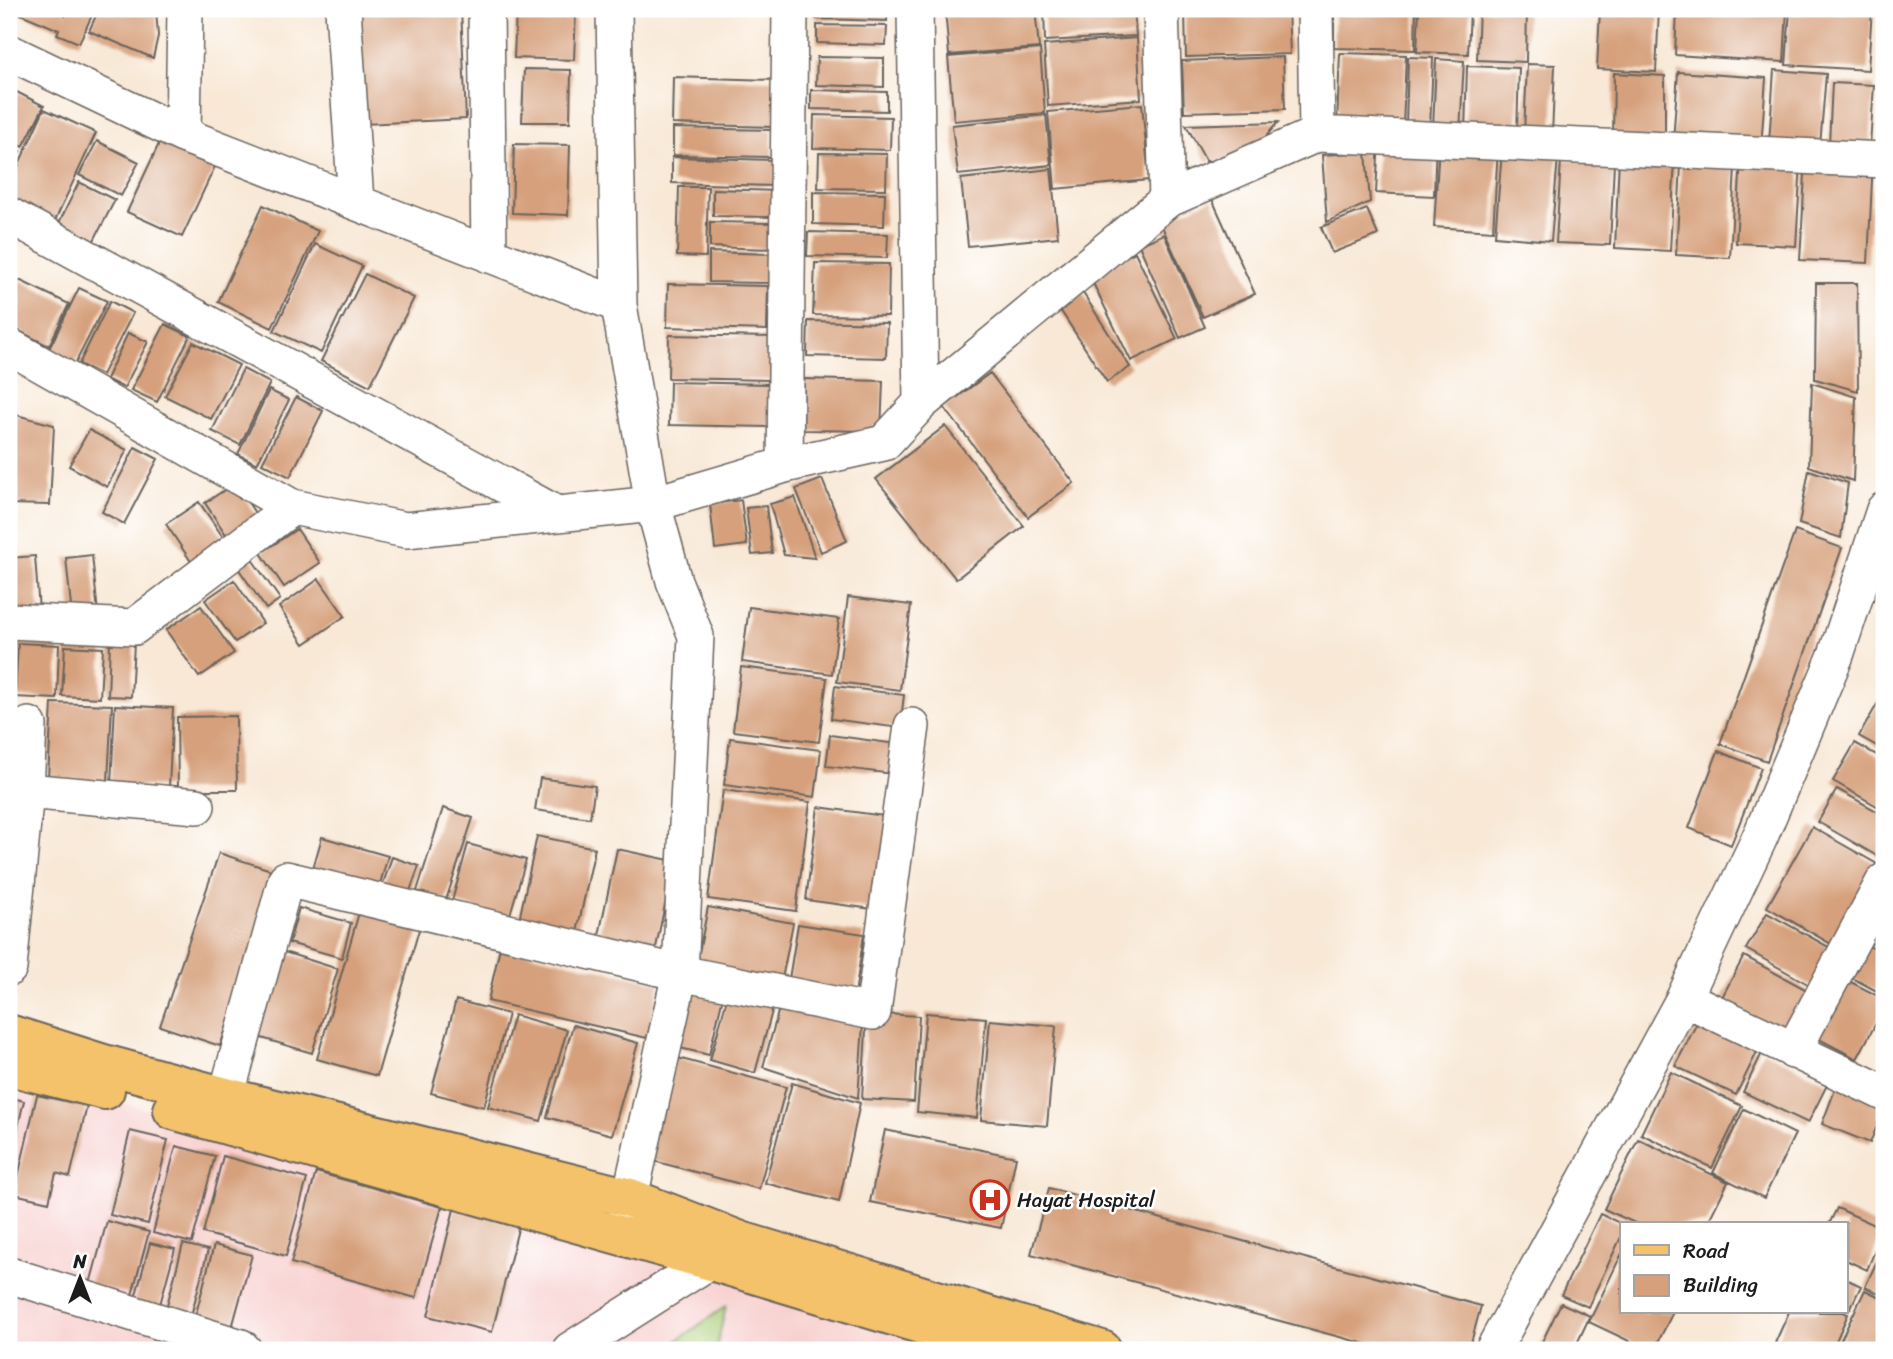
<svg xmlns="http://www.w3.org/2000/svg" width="1893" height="1359" font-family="Sriracha,sans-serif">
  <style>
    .built { fill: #f7d0cf }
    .green { fill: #a8cb74; stroke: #627448; stroke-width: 2 }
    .building { fill: #d6a07c }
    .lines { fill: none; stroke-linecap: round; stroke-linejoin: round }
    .minor-casing { stroke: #69635d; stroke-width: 38 }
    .major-casing { stroke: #69635d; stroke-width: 42 }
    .minor { stroke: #fff; stroke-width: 35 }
    .major { stroke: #f4c26a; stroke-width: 38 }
    .labels { text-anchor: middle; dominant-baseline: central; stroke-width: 5; stroke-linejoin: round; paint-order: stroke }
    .poi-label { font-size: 21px; fill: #1c1c1c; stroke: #fff; text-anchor: start }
  </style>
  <rect width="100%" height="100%" fill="#fff"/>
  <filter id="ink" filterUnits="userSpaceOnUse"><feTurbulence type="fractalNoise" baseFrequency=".0143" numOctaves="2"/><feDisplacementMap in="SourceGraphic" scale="14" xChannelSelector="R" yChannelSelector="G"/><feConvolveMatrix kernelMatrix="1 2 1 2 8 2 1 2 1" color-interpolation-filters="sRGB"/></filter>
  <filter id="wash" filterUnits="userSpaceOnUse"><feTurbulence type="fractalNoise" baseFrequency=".00686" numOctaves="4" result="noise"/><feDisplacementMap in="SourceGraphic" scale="28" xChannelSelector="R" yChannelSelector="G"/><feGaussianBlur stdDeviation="1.57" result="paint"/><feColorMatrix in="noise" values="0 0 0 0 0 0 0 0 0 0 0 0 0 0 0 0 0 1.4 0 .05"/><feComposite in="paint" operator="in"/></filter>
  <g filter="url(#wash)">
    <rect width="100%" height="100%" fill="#f8e8d5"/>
    <path class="built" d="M9,1076L733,1251L959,1350H9Z"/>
    <path class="green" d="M726,1306L716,1350H664Z"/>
    <g id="blocks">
      <path class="building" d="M9,9H67L65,17L68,9H95L79,43L57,34L59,30Z
        M99,9H156L158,36L153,58L89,31Z
        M358,9H461L466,119L363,124Z
        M516,9H576L574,60L514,58Z
        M816,9H887V21L816,19Z
        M945,9H1035L1039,48L949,55Z
        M1044,9H1134L1136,36L1045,41Z
        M1288,9L1290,54L1186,57L1185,11Z
        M1334,9H1416L1415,50L1334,48Z
        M1419,9H1470L1468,54L1417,52Z
        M1479,9H1527L1526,62L1477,60Z
        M1600,9H1659L1656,72L1597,69Z
        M1677,9H1787L1784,62L1675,55Z
        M1790,9H1872L1868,70L1786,65Z
        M817,25L887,26L886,45L817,43Z
        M1137,38L1141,99L1048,106L1044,45Z
        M1040,49L1045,113L954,121L948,57Z
        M1340,53L1406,55L1403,127L1337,124Z
        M817,57L884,58V87L816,85Z
        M1283,57L1285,109L1184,112L1182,61Z
        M1408,57L1433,58L1430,128H1406Z
        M1436,59L1464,61L1460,131L1433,130Z
        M1527,64L1555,65L1552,135L1524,134Z
        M1467,66L1519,68L1517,133L1465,132Z
        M524,69L571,70L570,122H522Z
        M1774,70L1826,74L1820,146L1769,143Z
        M1678,72L1766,78L1761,148L1673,142Z
        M1614,73L1665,76V141L1613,139Z
        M673,77L776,80L775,127L672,124Z
        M1832,83L1874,85L1870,146L1829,144Z
        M9,88L44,106L23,147L9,140Z
        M811,90L887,92V111L811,109Z
        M1142,104L1149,180L1055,189L1048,112Z
        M44,109L96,133L52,227L9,207V186Z
        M814,115L891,117L890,150L813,148Z
        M1046,115L1051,165L958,175L952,125Z
        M1278,122L1246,160L1206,161L1186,125Z
        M673,128L772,130V157L673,155Z
        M163,135L218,160L182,237L127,212Z
        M1379,139L1436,142L1434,196L1376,193Z
        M97,141L139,162L121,196L79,175Z
        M514,144L570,145L568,215L512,213Z
        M1439,144L1498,148L1493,231L1434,227Z
        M9,146L20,151L9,173Z
        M1502,151L1558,156L1551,241L1495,236Z
        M1366,152L1370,202L1327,222L1322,155Z
        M819,153L887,154L886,189L818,188Z
        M672,157L775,160V186L672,183Z
        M1619,157L1675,159L1670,251L1615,248Z
        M1806,157L1873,160L1868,263L1800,260Z
        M1741,158L1801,161L1796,246L1736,243Z
        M1561,160L1614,163L1610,245L1556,243Z
        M1681,165L1735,168L1730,258L1676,255Z
        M1051,169L1058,237L968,246L961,179Z
        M79,182L115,200L89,250L54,233Z
        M679,187H708L706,257L677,256Z
        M713,189L779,191L778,217L713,216Z
        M813,192L885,193L884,226L813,224Z
        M1212,199L1255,294L1203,317L1160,222Z
        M263,205L318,231L272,328L218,302Z
        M1367,209L1378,235L1332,253L1321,227Z
        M710,222L775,223V249L710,247Z
        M808,232L888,234L887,258L807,256Z
        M1164,234L1205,327L1180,338L1139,245Z
        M315,244L362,266L321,353L274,331Z
        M709,252L771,254L770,283L709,282Z
        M1135,252L1177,339L1131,361L1089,275Z
        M815,263L889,264L888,316L813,315Z
        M365,274L414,298L370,386L321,361Z
        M19,280L69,304L49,346L9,326V300Z
        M1816,283H1857L1858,391L1815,379Z
        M668,284L768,286L767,330L667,327Z
        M79,288L107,301L74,366L47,353Z
        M1083,293L1130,367L1107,382L1059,308Z
        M110,301L133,313L102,375L79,364Z
        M808,321L887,323L886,358L807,356Z
        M165,324L190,336L157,402L131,390Z
        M128,333L148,342L124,388L106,379Z
        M669,335L774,337L772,380L668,378Z
        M193,342L239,365L211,419L165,396Z
        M243,369L270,383L240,445L212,431Z
        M990,373L1074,483L1028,517L944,407Z
        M804,379L883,381L881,431L803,430Z
        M670,382L770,384L769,427L669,425Z
        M1812,383L1856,397L1853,481L1809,466Z
        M269,390L289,400L257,464L238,454Z
        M296,397L323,411L290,477L262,463Z
        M9,413L54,425L50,505L9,504Z
        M945,426L1024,526L956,579L876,479Z
        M89,430L127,450L107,487L69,466Z
        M135,447L158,459L124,524L102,512Z
        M1809,470L1848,483L1841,538L1799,524Z
        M822,479L847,541L821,552L796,489Z
        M235,483L257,516L227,536L205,503Z
        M795,497L815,558L784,555L770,504Z
        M741,500L747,545L715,549L710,504Z
        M199,502L225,540L192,563L166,524Z
        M766,506L772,553L752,555L746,508Z
        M297,529L320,563L284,587L261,553Z
        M1795,531L1842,548L1767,761L1720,744Z
        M92,555L98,613L72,616L66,558Z
        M35,556L39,611L9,613V558Z
        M251,558L280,599L266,609L238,568Z
        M319,579L345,616L304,644L279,607Z
        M234,580L263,623L235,642L205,600Z
        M848,597L911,605L900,690L837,682Z
        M201,606L234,653L199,677L166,630Z
        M749,607L839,619L832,674L742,662Z
        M9,640H15L12,696L9,695Z
        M110,642L134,643L131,697L108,696Z
        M18,643L59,645L57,699L15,697Z
        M65,646L103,648L100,698L62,696Z
        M741,667L827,678L819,742L733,731Z
        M835,686L904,695L900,728L831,719Z
        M1884,692V750L1859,736Z
        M9,702L16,703L14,729H9Z
        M52,703L112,705L108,781L48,778Z
        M115,705L173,708L169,787L111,785Z
        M236,716L237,790H178L177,717Z
        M830,735L897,744L893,774L826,766Z
        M730,738L821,750L815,797L724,785Z
        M1855,743L1884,759V810L1833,781Z
        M1718,751L1761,768L1731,845L1689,828Z
        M540,778L595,786L590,818L535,810Z
        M1837,789L1884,815V860L1818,822Z
        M723,790L810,802L796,911L708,899Z
        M818,807L892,817L880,910L806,900Z
        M443,808L473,818L446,900L417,891Z
        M1812,827L1884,868L1840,949L1767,907Z
        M537,836L595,848L576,937L518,925Z
        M322,837L388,856L376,898L310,879Z
        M468,844L526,860L509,918L452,901Z
        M617,849L674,861L654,957L597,945Z
        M219,853L280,873L220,1046L160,1026Z
        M392,857L419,866L406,902L380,893Z
        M1884,905V950L1865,940Z
        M708,907L793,923L780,989L695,973Z
        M299,908L351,923L342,958L289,943Z
        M360,909L420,926L377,1076L317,1059Z
        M1767,913L1834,950L1813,987L1746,949Z
        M798,924L864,934L854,1001L787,991Z
        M1860,941L1884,954V995L1843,973Z
        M500,947L660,983L647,1038L488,1001Z
        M281,951L338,969L312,1053L255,1036Z
        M1744,956L1818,996L1794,1039L1721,999Z
        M1845,979L1884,999V1008L1857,1059L1815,1037Z
        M692,980L725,988L709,1055L676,1047Z
        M729,991L774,1004L755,1073L710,1060Z
        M456,1000L508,1014L484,1107L431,1093Z
        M781,1001L863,1024L858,1098L763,1067Z
        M867,1013L919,1016L914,1102L862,1099Z
        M926,1013L986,1018L977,1118L917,1112Z
        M514,1015L567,1030L541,1121L488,1107Z
        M990,1020L1056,1026L1047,1126L981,1120Z
        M1698,1021L1758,1050L1736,1095L1675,1066Z
        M573,1025L638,1043L612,1135L547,1117Z
        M1763,1051L1828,1083L1808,1123L1743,1092Z
        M674,1057L786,1087L759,1189L646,1159Z
        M1671,1072L1742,1106L1712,1168L1641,1134Z
        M1838,1082L1884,1108L1870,1143L1822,1124Z
        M792,1083L860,1103L839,1202L765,1183Z
        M37,1095L87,1106L70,1177L56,1173L49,1202L14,1194Z
        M9,1097L24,1101L10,1160H9Z
        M1744,1109L1795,1134L1764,1198L1713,1173Z
        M885,1130L1016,1157L1001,1228L870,1202Z
        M130,1131L168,1140L148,1224L110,1215Z
        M1638,1139L1728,1182L1707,1224H1637L1604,1209Z
        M176,1146L215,1156L192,1243L153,1233Z
        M223,1156L307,1179L286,1256L203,1233Z
        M316,1172L442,1207L416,1298L291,1263Z
        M1049,1188L1481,1306L1469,1350H1388L1031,1254Z
        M1837,1208L1884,1229L1867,1270L1846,1260V1224H1829Z
        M454,1209L519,1225L492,1332L428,1316Z
        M1600,1214L1622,1224V1235L1588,1307L1561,1295Z
        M107,1221L149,1232L132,1295L90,1284Z
        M150,1243L175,1249L158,1312L133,1306Z
        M183,1244L208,1250L191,1316L166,1309Z
        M214,1245L252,1255L230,1335L193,1325Z
        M1884,1246V1296L1865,1287Z
        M1622,1253V1312H1673L1654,1350H1648L1589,1322Z
        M1846,1279L1861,1286L1850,1309L1846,1308Z
        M1865,1290L1884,1299V1348L1883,1350H1843L1837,1348Z
        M1561,1303L1590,1316L1574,1350H1538Z
        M1789,1312H1843L1848,1314L1832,1350H1792L1775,1343Z"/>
    </g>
  </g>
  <g filter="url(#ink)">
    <use href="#blocks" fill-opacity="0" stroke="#69635d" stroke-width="2"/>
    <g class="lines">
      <g class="minor-casing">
        <path id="minor" d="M343,9L356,202
          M486,9L489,255
          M614,9L619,305L653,504L674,581L696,636L680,973L624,1224
          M915,9L921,403
          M1161,9L1167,200
          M1315,9L1317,134
          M9,52L183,135L619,305
          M183,135L185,9
          M9,215L555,513
          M9,346L292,507L406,530L653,504L785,465L884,443L921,403L1167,200L1317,134L1884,160
          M785,465L790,9
          M9,621L134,627L292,507
          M26,791L197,806
          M9,968L26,791L29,725
          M1684,998L1884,1093
          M1793,1051L1884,881
          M226,1097L286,879L680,973L873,1012L912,726
          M9,1275L241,1347L244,1350
          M570,1350L729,1249
          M1493,1350L1684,998L1760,837L1836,655L1884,510"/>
      </g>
      <g class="major-casing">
        <path id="major" d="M9,1034L104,1064L226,1097L630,1198L741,1241L1102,1350
          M9,1066L105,1090
          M173,1110L711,1261L1006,1350"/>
      </g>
      <use href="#minor" class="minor"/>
      <use href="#major" class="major"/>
    </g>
  </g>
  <defs>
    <g id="hospital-ring" transform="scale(2.0125)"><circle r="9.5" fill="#fff" stroke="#c8321e" stroke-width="1.5"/><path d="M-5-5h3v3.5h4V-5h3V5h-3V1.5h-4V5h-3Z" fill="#c8321e"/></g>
  </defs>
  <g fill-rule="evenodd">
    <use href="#hospital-ring" x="990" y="1200"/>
  </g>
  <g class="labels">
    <g class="poi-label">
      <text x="1017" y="1200">Hayat Hospital</text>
    </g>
  </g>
  <rect width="1893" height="1359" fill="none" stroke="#fff" stroke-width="35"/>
  <rect x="1620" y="1222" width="228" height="91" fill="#ffffff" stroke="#a4a4a4" stroke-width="2"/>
  <rect x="1634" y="1245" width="35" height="10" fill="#f4c26a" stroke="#a4a4a4" stroke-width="2"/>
  <text x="1683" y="1258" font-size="21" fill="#1c1c1c">Road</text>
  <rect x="1634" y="1275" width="35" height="21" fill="#d6a07c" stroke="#a4a4a4" stroke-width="2"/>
  <text x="1683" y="1292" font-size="21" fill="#1c1c1c">Building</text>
  <g transform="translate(80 1278)" stroke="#ffffff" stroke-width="5" paint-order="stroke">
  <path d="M0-5L12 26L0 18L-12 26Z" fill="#1c1c1c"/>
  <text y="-10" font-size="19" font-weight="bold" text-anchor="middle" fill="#1c1c1c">N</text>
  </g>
</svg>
